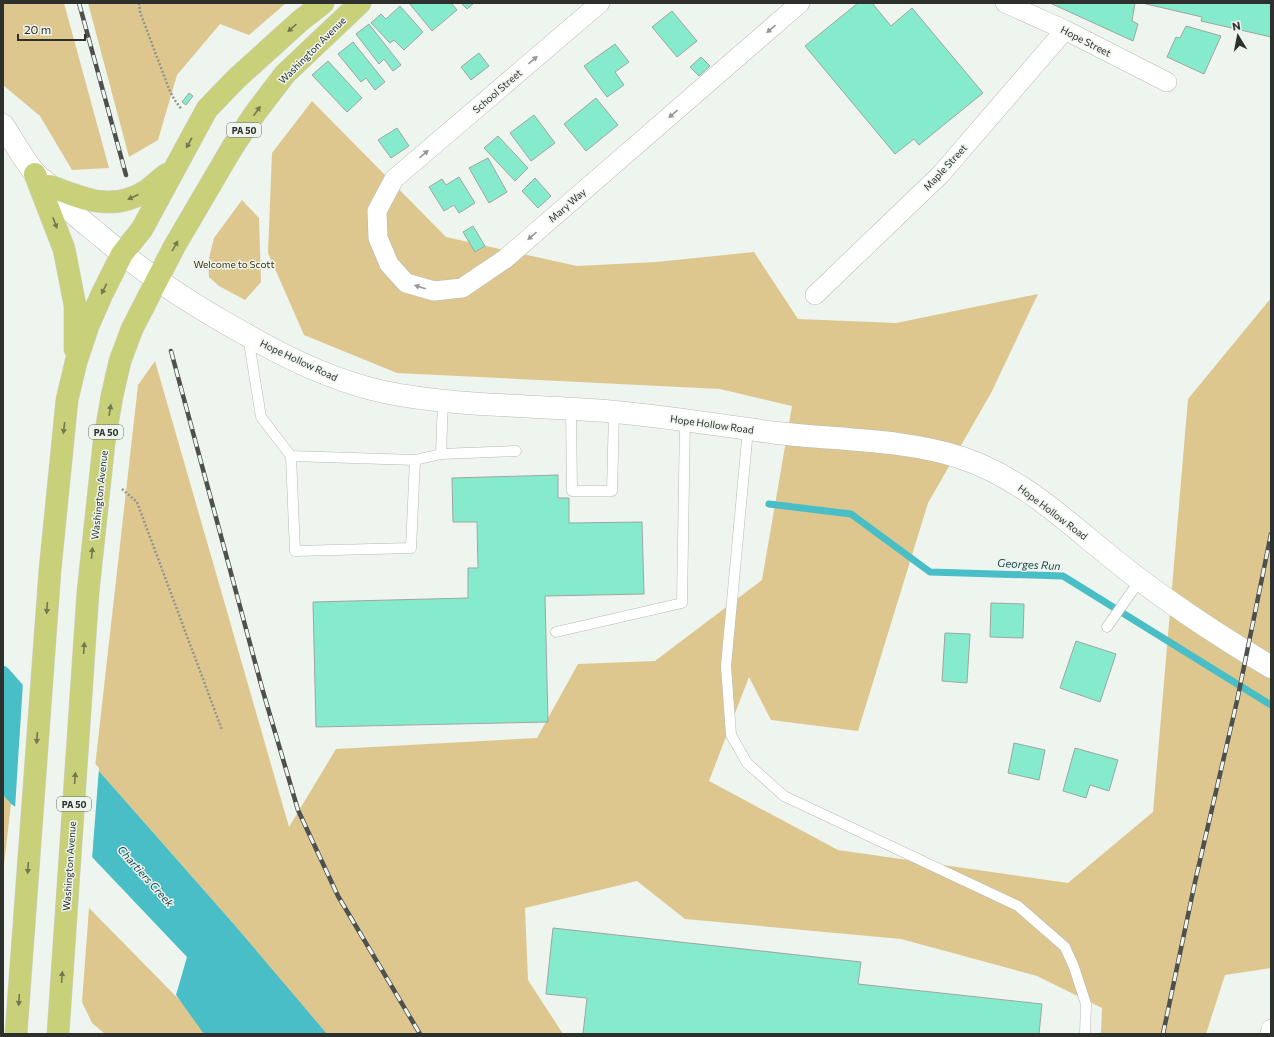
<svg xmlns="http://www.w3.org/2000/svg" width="1274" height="1037" font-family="Commissioner,sans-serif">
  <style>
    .green { fill: #dec78f }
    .water { fill: #49bec6 }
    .pier { fill: #eef4ee }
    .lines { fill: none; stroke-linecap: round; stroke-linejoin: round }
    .stream { stroke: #49bec6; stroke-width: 7 }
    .building { fill: #86eacd; stroke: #9ea6a3 }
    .lane-casing { stroke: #b5bbb5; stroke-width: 11 }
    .street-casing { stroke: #b5bbb5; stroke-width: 20 }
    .secondary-casing { stroke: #b5bbb5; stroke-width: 23 }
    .primary-casing { stroke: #d1d1d1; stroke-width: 23 }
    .path { stroke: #919591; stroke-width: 2.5; stroke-dasharray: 2 2; stroke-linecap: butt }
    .lane { stroke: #fff; stroke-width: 10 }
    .street { stroke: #fff; stroke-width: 19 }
    .secondary { stroke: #fff; stroke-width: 22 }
    .primary { stroke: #c8d179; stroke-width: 22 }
    .rail-casing { stroke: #4d504d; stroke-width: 4.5 }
    .rail { stroke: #eef4ee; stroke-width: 3; stroke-dasharray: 9; stroke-linecap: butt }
    .oneway { fill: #737850 }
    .oneway2 { fill: #969896 }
    .labels { text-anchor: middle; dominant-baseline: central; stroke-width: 3; stroke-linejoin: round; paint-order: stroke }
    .shield { fill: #eef4ee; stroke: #686b68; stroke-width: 1 }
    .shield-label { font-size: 9px; font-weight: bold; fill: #2e302e }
    .street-label { font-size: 10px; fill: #2e302e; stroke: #eef4ee }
    .park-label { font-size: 10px; fill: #423412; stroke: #eef4ee }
    .water-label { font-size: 11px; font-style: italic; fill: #16494d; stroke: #eef4ee }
  </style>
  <rect width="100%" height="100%" fill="#eef4ee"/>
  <path class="green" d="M3,3H64L109,168L72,170L40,116L3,85Z
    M88,3H286L249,35L220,24L177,75L158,140L129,157Z
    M312,101L446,237L577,266L656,262L754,252L798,319L896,323L1038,294L991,393L928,503L858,731L771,720L749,677L709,781L838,850L1068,883L1153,812L1188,399L1271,298V968L1225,975L1206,1034H1101L1102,1008L1037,976L901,939L685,919L637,881L525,908L528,980L563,1034H325L232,922L95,767L138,385L155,361L289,827L336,749L537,738L578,664L655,661L762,580L792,406L720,389L397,373L304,335L268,253L272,153Z
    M242,200L259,218L261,282L245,300L219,286L209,277L208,262L214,238Z
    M3,795L11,804L3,873Z
    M89,908L213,1034H105L92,1023L82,1002Z"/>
  <path class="water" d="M3,665L8,668L232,922L327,1034H204L176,995L187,957L92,857L11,804L3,795Z"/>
  <path class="pier" d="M23,682L99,768L92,859L15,809Z"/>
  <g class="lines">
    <path class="stream" d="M769,504L851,514L930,572L1063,576L1271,705"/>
  </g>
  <path class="building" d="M409,3H451L457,10L432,31Z
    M461,3H474L467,9Z
    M858,3H872L891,26L912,8L983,93L919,145L914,139L895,154L805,46Z
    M1050,3H1135L1132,21L1138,24L1133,41Z
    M1142,3H1271V37L1201,21L1202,17Z
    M400,6L423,32L404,50L394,40L390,43L371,23L381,14L386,19Z
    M672,11L697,41L677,57L652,27Z
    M369,24L401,65L393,71L384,59L379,64L356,34Z
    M1186,26L1221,36L1204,74L1167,57L1176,37L1180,38Z
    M353,42L385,82L375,90L366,78L361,82L338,54Z
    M615,44L629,62L615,72L624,85L607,97L584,66Z
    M479,53L489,66L471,80L461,67Z
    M701,57L710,66L699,76L690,67Z
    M328,61L362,98L347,112L312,75Z
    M189,93L193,96L186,105L182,102Z
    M596,98L618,125L586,151L564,124Z
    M534,115L555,143L531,161L510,133Z
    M397,128L409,146L391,158L378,140Z
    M498,136L528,168L515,181L484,148Z
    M488,158L507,192L489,203L469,168Z
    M459,177L475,203L459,213L454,205L444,211L429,187L442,179L446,185Z
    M535,178L551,196L538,208L522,191Z
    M473,226L485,246L475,252L463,232Z
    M558,475V498H569V523L642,522L644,594L545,596L548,722L316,727L313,602L468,598V568H478L477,522H453L452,478Z
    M991,603L1024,604L1023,638L990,637Z
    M945,633L970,634L967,683L942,681Z
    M1076,641L1116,654L1100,702L1060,688Z
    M1014,743L1045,750L1039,780L1008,773Z
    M1075,748L1118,760L1109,791L1090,785L1086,798L1063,791Z
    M553,928L861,962L858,984L1042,1004L1039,1034H583L587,998L546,994Z"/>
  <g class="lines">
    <g class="lane-casing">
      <path id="lane" d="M248,336L261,417L291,456L415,460L441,454L443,400
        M571,409L572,491H612L614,412
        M748,429L726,666L731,735L747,763L784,796L1018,906L1065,947L1074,967L1086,1004L1085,1034
        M441,454L516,451
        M291,456L295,551L411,548L415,460
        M1107,627L1140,580
        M556,632L682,603L685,420"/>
    </g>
    <g class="street-casing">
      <path id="street" d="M600,3L394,179L377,211L378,238L389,264L406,283L434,291L462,288L505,259L800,3
        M1005,3L1065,30L1167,82
        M815,295L941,174L1065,30
        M1270,1034L1271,1029"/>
    </g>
    <g class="secondary-casing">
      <path id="secondary" d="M3,125C13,140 23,159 35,173C39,178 46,182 51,187C58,194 63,202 69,209C79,219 91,228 102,237C146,275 194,306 245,334C288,359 334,381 384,392C452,406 523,405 591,410C654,414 715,425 777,433C836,440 906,439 962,458C1025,479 1071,526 1122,566C1169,603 1219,636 1271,667"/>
    </g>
    <g class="primary-casing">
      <path id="primary" d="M35,174L64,249L75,305V349
        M50,186C83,199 113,212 146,191C153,186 160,179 167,174
        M16,1034L50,570L67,400L76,362L88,326L102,294L122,254L142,229L207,109L237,78L300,21L323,3
        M58,1034L88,592L104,443L112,396L120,361L132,329L174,247L232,148L256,112L285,74L360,3"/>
    </g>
    <path class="path" d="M139,3L140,12L169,89L174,99L182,110
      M122,489L137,502L222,730"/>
    <use href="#lane" class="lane"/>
    <use href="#street" class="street"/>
    <use href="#secondary" class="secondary"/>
    <use href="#primary" class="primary"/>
    <g class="rail-casing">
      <path id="rail" d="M79,3L126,175
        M171,351L262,688L298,810L338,896L420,1034
        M1163,1034L1195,882L1237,701L1271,534"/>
    </g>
    <use href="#rail" class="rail"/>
  </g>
  <defs><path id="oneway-solid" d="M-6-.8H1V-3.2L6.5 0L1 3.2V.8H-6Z"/></defs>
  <g class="oneway">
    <use href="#oneway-solid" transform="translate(292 28) rotate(138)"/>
    <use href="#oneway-solid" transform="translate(257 111) rotate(-54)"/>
    <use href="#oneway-solid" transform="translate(189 143) rotate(119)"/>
    <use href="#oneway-solid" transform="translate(133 197) rotate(155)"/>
    <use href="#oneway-solid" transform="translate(55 223) rotate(69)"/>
    <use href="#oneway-solid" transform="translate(175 246) rotate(-60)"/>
    <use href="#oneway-solid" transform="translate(104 289) rotate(116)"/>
    <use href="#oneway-solid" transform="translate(110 410) rotate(-81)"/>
    <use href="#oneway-solid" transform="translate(64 428) rotate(97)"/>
    <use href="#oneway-solid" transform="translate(92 553) rotate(-84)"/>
    <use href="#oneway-solid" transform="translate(47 608) rotate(94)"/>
    <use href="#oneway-solid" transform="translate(84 648) rotate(-86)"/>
    <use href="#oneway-solid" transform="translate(37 738) rotate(94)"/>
    <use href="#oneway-solid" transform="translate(75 778) rotate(-86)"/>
    <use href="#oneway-solid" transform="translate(28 868) rotate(94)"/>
    <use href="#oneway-solid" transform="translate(62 977) rotate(-86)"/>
    <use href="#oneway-solid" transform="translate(19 1000) rotate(94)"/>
  </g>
  <g class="oneway2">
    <use href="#oneway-solid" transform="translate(771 29) rotate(139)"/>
    <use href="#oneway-solid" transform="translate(533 60) rotate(-41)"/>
    <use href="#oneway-solid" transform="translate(673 114) rotate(139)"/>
    <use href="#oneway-solid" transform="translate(424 154) rotate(-41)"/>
    <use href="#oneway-solid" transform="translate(532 236) rotate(139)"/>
    <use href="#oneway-solid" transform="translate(420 287) rotate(-163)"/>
  </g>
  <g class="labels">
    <g class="shield">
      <rect x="227" y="123" width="34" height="14" rx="3"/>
      <rect x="89" y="425" width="34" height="14" rx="3"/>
      <rect x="57" y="797" width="34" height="14" rx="3"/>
    </g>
    <g class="shield-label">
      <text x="244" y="130">PA 50</text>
      <text x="106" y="432">PA 50</text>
      <text x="74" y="804">PA 50</text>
    </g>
    <g class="street-label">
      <text transform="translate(1086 41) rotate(27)">Hope Street</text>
      <text transform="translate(312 50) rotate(-45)">Washington Avenue</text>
      <text transform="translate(497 91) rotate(-41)">School Street</text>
      <text transform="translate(945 167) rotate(-47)">Maple Street</text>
      <text transform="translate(567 205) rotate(-41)">Mary Way</text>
      <text transform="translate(299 360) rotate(25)">Hope Hollow Road</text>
      <text transform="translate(712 424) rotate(8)">Hope Hollow Road</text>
      <text transform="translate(99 495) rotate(-84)">Washington Avenue</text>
      <text transform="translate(1053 512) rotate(37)">Hope Hollow Road</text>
      <text transform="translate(69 866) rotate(-86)">Washington Avenue</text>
    </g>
    <g class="park-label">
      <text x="234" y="264">Welcome to Scott</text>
    </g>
    <g class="water-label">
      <text transform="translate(1029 564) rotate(3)">Georges Run</text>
      <text transform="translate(146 876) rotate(48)">Chartiers Creek</text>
    </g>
  </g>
  <rect width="1274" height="1037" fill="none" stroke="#2e302e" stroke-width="8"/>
  <g transform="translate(1238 36) rotate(350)" stroke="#eef4ee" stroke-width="3" paint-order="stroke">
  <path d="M0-3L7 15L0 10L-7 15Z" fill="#2e302e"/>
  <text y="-6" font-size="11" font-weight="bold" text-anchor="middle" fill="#2e302e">N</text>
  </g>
  <path d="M18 34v6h67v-6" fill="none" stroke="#2e302e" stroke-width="2"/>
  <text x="24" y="34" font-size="12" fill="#2e302e" stroke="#eef4ee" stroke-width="3" paint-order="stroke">20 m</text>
</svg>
